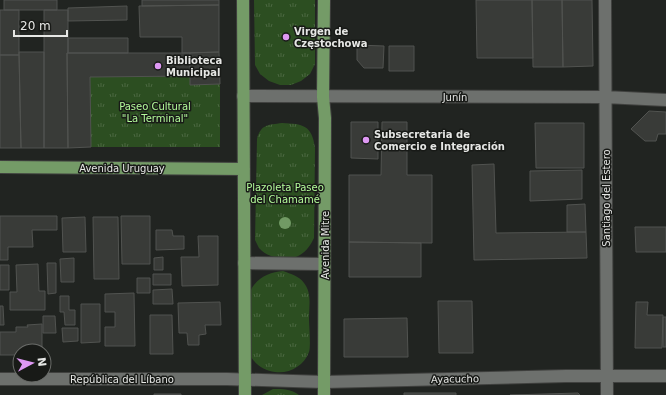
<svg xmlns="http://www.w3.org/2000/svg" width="666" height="395" font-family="'DejaVu Sans',sans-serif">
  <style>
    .grass { fill: url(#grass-tufts) }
    .building { fill: #393b38; stroke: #515350 }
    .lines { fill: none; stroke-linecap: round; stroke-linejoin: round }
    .street-casing { stroke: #40413f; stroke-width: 14 }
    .primary-casing { stroke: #40413f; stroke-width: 14 }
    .street { stroke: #6d706d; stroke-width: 12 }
    .primary { stroke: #749b67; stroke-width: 12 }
    .tree { fill: #719a64 }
    .poi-dot { fill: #de98f3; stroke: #181a17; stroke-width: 1.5 }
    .labels { text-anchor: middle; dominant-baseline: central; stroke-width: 3; stroke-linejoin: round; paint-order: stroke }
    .poi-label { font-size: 10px; font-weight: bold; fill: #e6e7e5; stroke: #181a17; text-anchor: start }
    .street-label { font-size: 10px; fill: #e6e7e5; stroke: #181a17 }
    .park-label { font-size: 10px; fill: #b3fb9a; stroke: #181a17 }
  </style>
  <defs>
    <pattern id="grass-tufts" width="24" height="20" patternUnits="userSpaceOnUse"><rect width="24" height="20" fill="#2c4e21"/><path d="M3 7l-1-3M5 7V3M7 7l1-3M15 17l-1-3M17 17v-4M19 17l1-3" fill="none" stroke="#4b6841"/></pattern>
  </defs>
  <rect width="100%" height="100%" fill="#212421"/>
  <path class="grass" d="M254,0H315V64L310,74L301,81L291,85H280L269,81L260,74L255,65Z
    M190,76V85L220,84V147H91L90,77Z
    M282,123C303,124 312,125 315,148L314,238C311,244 307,251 300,255C288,262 269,259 259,248C258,246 256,242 255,240L257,139C261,124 268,125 282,123Z
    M283,271C291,274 299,276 304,283C312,293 309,306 309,318C309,326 311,346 309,352C304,366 289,374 275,372C264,371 253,363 249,353C248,350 248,300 249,296C250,292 252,287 254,285C262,275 272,272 283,271Z
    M273,389C283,389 291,389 299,395H262Z"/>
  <path class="building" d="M4,0H57V10H4Z
    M142,0H219V5L142,6Z
    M476,0H532L533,58H477Z
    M532,0H562L563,67H533Z
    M562,0H592L593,66L563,67Z
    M219,5V52L182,53V37H140L139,6Z
    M127,6V20L68,21V8Z
    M0,10H19V55H0Z
    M44,10H68V53H67L68,148H44Z
    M68,38H128V53H68Z
    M357,45L384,46L383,68H364L357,60Z
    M389,46H414V71H389Z
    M19,52H44V148H21Z
    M219,52L220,84L190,85V53Z
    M67,53H190V76L90,77L91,147L68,148Z
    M0,55H19L21,148H0Z
    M649,111L666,112V134H658L656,141H645L631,129Z
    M351,122H378V159L351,158Z
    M382,122H407V175H432V243L349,242V175H381Z
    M535,123H584V168H536Z
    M494,164L496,233L586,232L587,258L474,260L472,165Z
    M582,170V199L530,201V171Z
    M585,204L586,232H567V205Z
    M0,216H57V230H32L33,247H8V260H0Z
    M121,216H150V264H122Z
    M85,217L86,252H63L62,218Z
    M93,217H118L119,279H94Z
    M635,227H666V252H636Z
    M156,230H172L173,236H184V249L156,250Z
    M198,236H218V285L182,286L181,257H199Z
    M349,242L421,243V277H349Z
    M163,257V270H154V258Z
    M74,258V282H61L60,259Z
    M47,263H56V293L48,294Z
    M38,264L39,291H45V310H10V292H17L16,265Z
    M0,265H9V290H0Z
    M153,274H171V285H153Z
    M137,278H150V293H137Z
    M172,289L173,304H153V290Z
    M134,293L135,346H105V327H115V312H105V294Z
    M60,296H69V310H75V325H65L64,312H60Z
    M438,301H472L473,353H439Z
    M220,302L221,325H205L206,334L199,335V345H188L187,333H179L178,303Z
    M636,302H648L647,315H663L662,348H635Z
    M81,304H100V342L81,343Z
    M0,306H3L4,325H0Z
    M150,315H172L173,354H150Z
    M43,316H55L56,333H43Z
    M663,317H666V347H663Z
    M407,318L408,357H344V319Z
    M42,324V351H20V355H0V332H16V327H28L27,325Z
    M62,328H78V341L63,342Z
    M404,393H456V395H404Z
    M578,393L580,395H510Z
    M154,394H181V395H154Z"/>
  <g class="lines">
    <g class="street-casing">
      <path id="street" d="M605,0L607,395
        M243,96L605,97L645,99L666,100
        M244,263L324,264
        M0,379H227L324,382L566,376H666"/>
    </g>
    <g class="primary-casing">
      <path id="primary" d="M243,0L245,395
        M324,0L323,97L325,118L324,395
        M0,167L244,169"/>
    </g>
    <use href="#street" class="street"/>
    <use href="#primary" class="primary"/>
  </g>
  <circle class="tree" cx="285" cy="223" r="6"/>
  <g class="poi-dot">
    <circle cx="286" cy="37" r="4"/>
    <circle cx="158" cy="66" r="4"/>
    <circle cx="366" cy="140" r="4"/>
  </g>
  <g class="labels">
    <g class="poi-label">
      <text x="294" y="31">Virgen de<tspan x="294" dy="12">Częstochowa</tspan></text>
      <text x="166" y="60">Biblioteca<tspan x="166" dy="12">Municipal</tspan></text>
      <text x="374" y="134">Subsecretaria de<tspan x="374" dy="12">Comercio e Integración</tspan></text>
    </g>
    <g class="street-label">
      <text x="455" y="97">Junín</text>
      <text x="122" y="168">Avenida Uruguay</text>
      <text transform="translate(606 198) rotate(-90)">Santiago del Estero</text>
      <text transform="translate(325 245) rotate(-90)">Avenida Mitre</text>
      <text x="122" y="379">República del Líbano</text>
      <text transform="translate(455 379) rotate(-1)">Ayacucho</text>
    </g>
    <g class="park-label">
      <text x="155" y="106">Paseo Cultural<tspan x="155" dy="12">"La Terminal"</tspan></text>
      <text x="285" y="187">Plazoleta Paseo<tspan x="285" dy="12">del Chamamé</tspan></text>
    </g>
  </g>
  <g transform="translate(32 363) rotate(83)"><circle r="19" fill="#181a17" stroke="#6a6c69"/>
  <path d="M0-3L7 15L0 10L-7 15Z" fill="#de98f3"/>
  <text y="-6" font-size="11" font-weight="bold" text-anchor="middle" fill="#e6e7e5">N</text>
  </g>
  <path d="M14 30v6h53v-6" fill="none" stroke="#e6e7e5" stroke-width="2"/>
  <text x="20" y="30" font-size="12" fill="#e6e7e5" stroke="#181a17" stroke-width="3" paint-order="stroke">20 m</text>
</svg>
